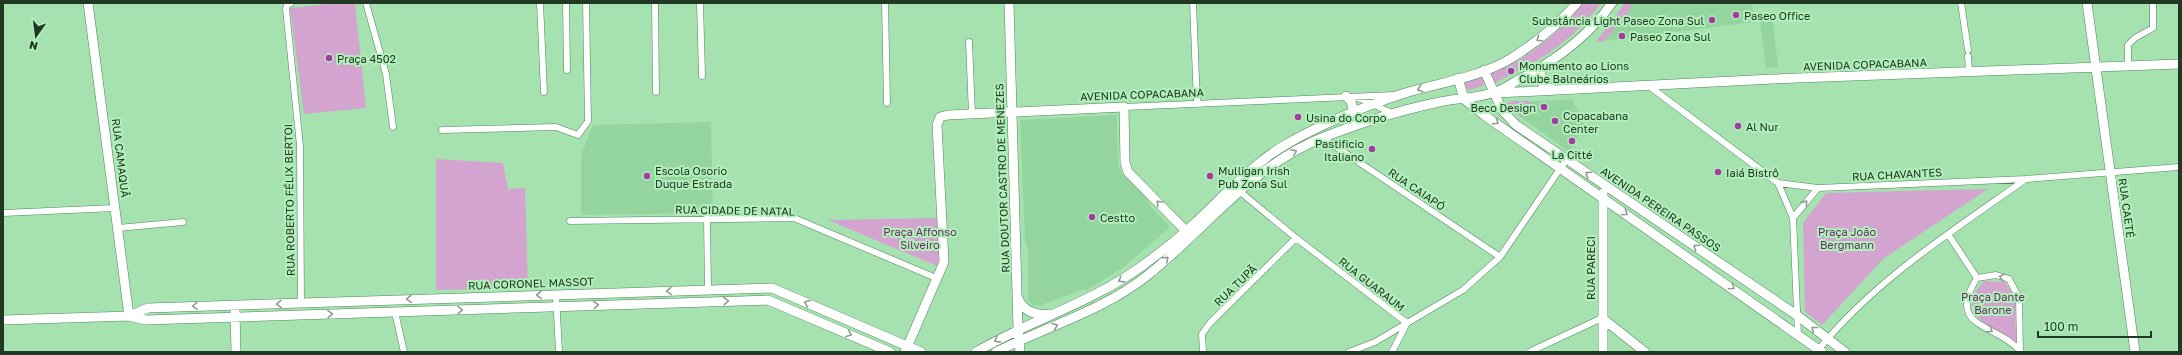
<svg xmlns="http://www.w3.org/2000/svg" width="2182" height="355" font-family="'Golos Text',sans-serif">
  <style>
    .built { fill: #94d59f }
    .green { fill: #d4a4d0 }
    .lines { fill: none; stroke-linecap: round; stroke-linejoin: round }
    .street-casing { stroke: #4e8859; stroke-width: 7 }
    .secondary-casing { stroke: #4e8859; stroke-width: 10 }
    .street { stroke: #fff; stroke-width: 6 }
    .secondary { stroke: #fff; stroke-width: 9 }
    .oneway { stroke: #909c92 }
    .poi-dot { fill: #a33ca0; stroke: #b2efbb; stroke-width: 1.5 }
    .labels { text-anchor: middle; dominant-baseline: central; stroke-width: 4; stroke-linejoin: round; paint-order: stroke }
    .poi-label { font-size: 11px; fill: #203824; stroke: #b2efbb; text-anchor: start }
    .street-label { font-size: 11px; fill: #203824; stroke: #b2efbb }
    .park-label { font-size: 11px; fill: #672c65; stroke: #b2efbb }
  </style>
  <rect width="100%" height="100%" fill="#a5e2af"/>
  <path class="built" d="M1625,3H1752L1753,14L1772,12L1778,67L1766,68L1760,21L1596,42Z
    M1572,99L1584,126L1569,152L1507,107L1506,103Z
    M1117,115L1118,165L1122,174L1146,197L1150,206L1169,225L1168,229L1125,266L1087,290L1084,289L1039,306L1032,305L1028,299V251L1025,239L1020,120Z
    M711,122L713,213L581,215V155L593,125Z"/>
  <path class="green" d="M339,3H355L366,108L304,114L290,8Z
    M1583,3H1601C1573,41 1536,64 1494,83L1489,73C1527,60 1558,34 1583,3Z
    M1625,3H1633L1626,16L1604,41L1596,42Z
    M1480,77L1485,80L1483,86L1469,90L1465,88L1466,81Z
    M1513,101H1529L1533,105L1527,109V115L1520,116L1507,107L1506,103Z
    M436,159L503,163L508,189L525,188L528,288L436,290Z
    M1988,189L1884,258L1822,325L1805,312L1803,223L1826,193Z
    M938,218L940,252L937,266L828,220Z
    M1984,281L2005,282L2015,299L2016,343C1990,326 1954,314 1984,281Z"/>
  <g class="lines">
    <g class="street-casing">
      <path id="street" d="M291,3L287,5L286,9L300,146L301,303
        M366,3L386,74L393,127
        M540,3L544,92
        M566,3L567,70
        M655,3L656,92
        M700,3L702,76
        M885,3L887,103
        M1193,3L1197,104
        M1961,3L1968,50
        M969,42L972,114
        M1968,56L1969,72
        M2128,66V45L2135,38L2153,28V3
        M1649,86L1778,183L1818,188L2026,179L2179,167
        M1357,98C1370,101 1380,109 1393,113
        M1124,107L1394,95
        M442,130L556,127L578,135L588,121L586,3
        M1323,138L1500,257
        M1778,183L1793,218L1798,334
        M1238,190L1296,238L1407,323
        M3,213L115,208
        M707,218L708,290
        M1793,218L1818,188
        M570,221L794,218L936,278
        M118,228L183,222
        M1948,234L1977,278
        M1977,278L1996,275L2009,279L2019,298L2020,350
        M1977,278C1945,329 1997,323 2021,352
        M556,295L559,352
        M395,312L404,352
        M1819,349C1875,280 1954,230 2026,179
        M1203,352L1202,334L1210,323L1296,238
        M1349,352L1375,342L1463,290L1500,257L1566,160
        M1392,352L1407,323
        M1529,352L1602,318"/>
    </g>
    <g class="secondary-casing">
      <path id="secondary" d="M88,3L129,316
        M1009,3L1018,329L1020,352
        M2087,3L2135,352
        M1540,69L1543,85L1552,89
        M1484,70L1502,110L1516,125L1798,316L1845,352
        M1458,78L1464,99L1484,115L1822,352
        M1497,93L1773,79L2179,64
        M1346,96L1351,101L1354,113
        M1018,298C1023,311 1036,316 1050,314
        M235,312L236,352
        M129,316L148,308L772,288L921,352
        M1602,318L1645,352
        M3,320L129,316L146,320L768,300L890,352
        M905,352L944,262L937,125L940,117L948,115L1124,107L1125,163L1128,172L1186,231
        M976,352C1031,320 1091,303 1142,266C1161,252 1181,237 1197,221C1225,195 1251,165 1285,145C1321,124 1363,107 1402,94C1437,83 1478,78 1510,59C1536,43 1557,26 1577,3
        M996,352C1047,326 1103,311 1148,275C1207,228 1252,165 1324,137C1360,123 1397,111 1435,103C1454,98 1473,99 1492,93C1501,91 1510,85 1518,80C1555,61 1588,37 1612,3
        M1603,352V193"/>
    </g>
    <use href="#street" class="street"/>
    <use href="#secondary" class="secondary"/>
  </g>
  <defs><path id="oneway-chevron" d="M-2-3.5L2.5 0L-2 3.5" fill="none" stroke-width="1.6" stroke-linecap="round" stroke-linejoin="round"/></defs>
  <g class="oneway">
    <use href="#oneway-chevron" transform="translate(1539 39) rotate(146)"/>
    <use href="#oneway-chevron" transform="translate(1420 89) rotate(164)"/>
    <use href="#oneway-chevron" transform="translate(1496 122) rotate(32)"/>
    <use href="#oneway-chevron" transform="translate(1294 152) rotate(-26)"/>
    <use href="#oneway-chevron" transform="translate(1588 174) rotate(-146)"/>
    <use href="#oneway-chevron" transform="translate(1159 203) rotate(-134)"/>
    <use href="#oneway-chevron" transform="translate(1805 203) rotate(-51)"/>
    <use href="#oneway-chevron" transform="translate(1625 213) rotate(35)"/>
    <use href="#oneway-chevron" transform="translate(1696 247) rotate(-146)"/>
    <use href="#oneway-chevron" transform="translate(1166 259) rotate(-42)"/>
    <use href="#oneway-chevron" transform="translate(2002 277) rotate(-166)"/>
    <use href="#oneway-chevron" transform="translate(1121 280) rotate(148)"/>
    <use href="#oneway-chevron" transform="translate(1732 287) rotate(35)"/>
    <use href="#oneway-chevron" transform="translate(669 291) rotate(178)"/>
    <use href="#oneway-chevron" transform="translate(539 295) rotate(178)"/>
    <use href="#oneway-chevron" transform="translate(409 299) rotate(178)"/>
    <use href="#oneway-chevron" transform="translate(726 301) rotate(-2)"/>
    <use href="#oneway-chevron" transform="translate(807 303) rotate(-157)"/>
    <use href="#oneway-chevron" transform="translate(279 304) rotate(178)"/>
    <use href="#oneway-chevron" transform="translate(596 305) rotate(-2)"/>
    <use href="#oneway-chevron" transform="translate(195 306) rotate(178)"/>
    <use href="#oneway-chevron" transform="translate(460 310) rotate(-2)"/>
    <use href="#oneway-chevron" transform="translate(330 314) rotate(-2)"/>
    <use href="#oneway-chevron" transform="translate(1055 326) rotate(-22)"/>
    <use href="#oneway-chevron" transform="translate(1814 329) rotate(-142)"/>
    <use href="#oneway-chevron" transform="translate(1990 330) rotate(34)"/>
    <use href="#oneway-chevron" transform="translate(849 334) rotate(23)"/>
    <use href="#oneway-chevron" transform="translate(997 340) rotate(152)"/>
  </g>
  <g class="poi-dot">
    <circle cx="1736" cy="15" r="4"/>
    <circle cx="1712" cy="20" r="4"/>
    <circle cx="1622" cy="36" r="4"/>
    <circle cx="329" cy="58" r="4"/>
    <circle cx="1511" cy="71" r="4"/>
    <circle cx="1544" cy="107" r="4"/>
    <circle cx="1298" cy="117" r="4"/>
    <circle cx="1555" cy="121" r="4"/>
    <circle cx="1738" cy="126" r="4"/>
    <circle cx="1572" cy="141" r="4"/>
    <circle cx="1372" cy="149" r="4"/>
    <circle cx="1718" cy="172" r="4"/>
    <circle cx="647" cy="176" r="4"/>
    <circle cx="1210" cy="176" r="4"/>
    <circle cx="1092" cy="217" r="4"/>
  </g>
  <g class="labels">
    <g class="poi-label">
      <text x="1744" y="15">Paseo Office</text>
      <text x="1704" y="20" text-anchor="end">Substância Light Paseo Zona Sul</text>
      <text x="1630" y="36">Paseo Zona Sul</text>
      <text x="337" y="58">Praça 4502</text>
      <text x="1519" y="65">Monumento ao Lions<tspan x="1519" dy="13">Clube Balneários</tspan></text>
      <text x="1536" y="107" text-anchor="end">Beco Design</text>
      <text x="1563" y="115">Copacabana<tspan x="1563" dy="13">Center</tspan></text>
      <text x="1306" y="117">Usina do Corpo</text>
      <text x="1746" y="126">Al Nur</text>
      <text x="1364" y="143" text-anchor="end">Pastificio<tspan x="1364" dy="13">Italiano</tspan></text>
      <text x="1572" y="154" text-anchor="middle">La Citté</text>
      <text x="655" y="170">Escola Osorio<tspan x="655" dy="13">Duque Estrada</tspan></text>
      <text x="1218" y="170">Mulligan Irish<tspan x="1218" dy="13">Pub Zona Sul</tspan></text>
      <text x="1726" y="172">Iaiá Bistrô</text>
      <text x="1100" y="217">Cestto</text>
    </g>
    <g class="street-label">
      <text transform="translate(1865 64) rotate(-2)">AVENIDA COPACABANA</text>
      <text transform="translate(1142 94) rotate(-2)">AVENIDA COPACABANA</text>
      <text transform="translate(121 158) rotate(83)">RUA CAMAQUÃ</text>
      <text transform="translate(1897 174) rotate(-3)">RUA CHAVANTES</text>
      <text transform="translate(1002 178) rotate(-92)">RUA DOUTOR CASTRO DE MENEZES</text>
      <text transform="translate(1417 189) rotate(34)">RUA CAIAPÓ</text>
      <text transform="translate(289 200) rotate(-91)">RUA ROBERTO FÉLIX BERTOI</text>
      <text transform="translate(2127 208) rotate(82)">RUA CAETÉ</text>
      <text transform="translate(1661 209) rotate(34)">AVENIDA PEREIRA PASSOS</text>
      <text transform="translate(735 210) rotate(1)">RUA CIDADE DE NATAL</text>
      <text transform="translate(1590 268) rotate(-90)">RUA PARECI</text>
      <text transform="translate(531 283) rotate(-2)">RUA CORONEL MASSOT</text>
      <text transform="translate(1372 284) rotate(38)">RUA GUARAUM</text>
      <text transform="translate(1235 285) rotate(-44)">RUA TUPÃ</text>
    </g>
    <g class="park-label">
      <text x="920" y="231">Praça Affonso<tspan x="920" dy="13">Silveiro</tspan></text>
      <text x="1847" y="231">Praça João<tspan x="1847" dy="13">Bergmann</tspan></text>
      <text x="1993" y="296">Praça Dante<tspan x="1993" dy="13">Barone</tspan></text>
    </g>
  </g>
  <rect width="2182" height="355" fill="none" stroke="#203824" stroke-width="8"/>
  <g transform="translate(36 36) rotate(194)" stroke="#b2efbb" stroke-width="3" paint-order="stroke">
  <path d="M0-3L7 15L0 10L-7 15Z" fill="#203824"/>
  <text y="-6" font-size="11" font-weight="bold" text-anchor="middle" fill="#203824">N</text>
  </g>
  <path d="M2038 331v6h113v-6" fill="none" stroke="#203824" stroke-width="2"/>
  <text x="2044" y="331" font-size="12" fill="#203824" stroke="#b2efbb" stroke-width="3" paint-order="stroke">100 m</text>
</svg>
